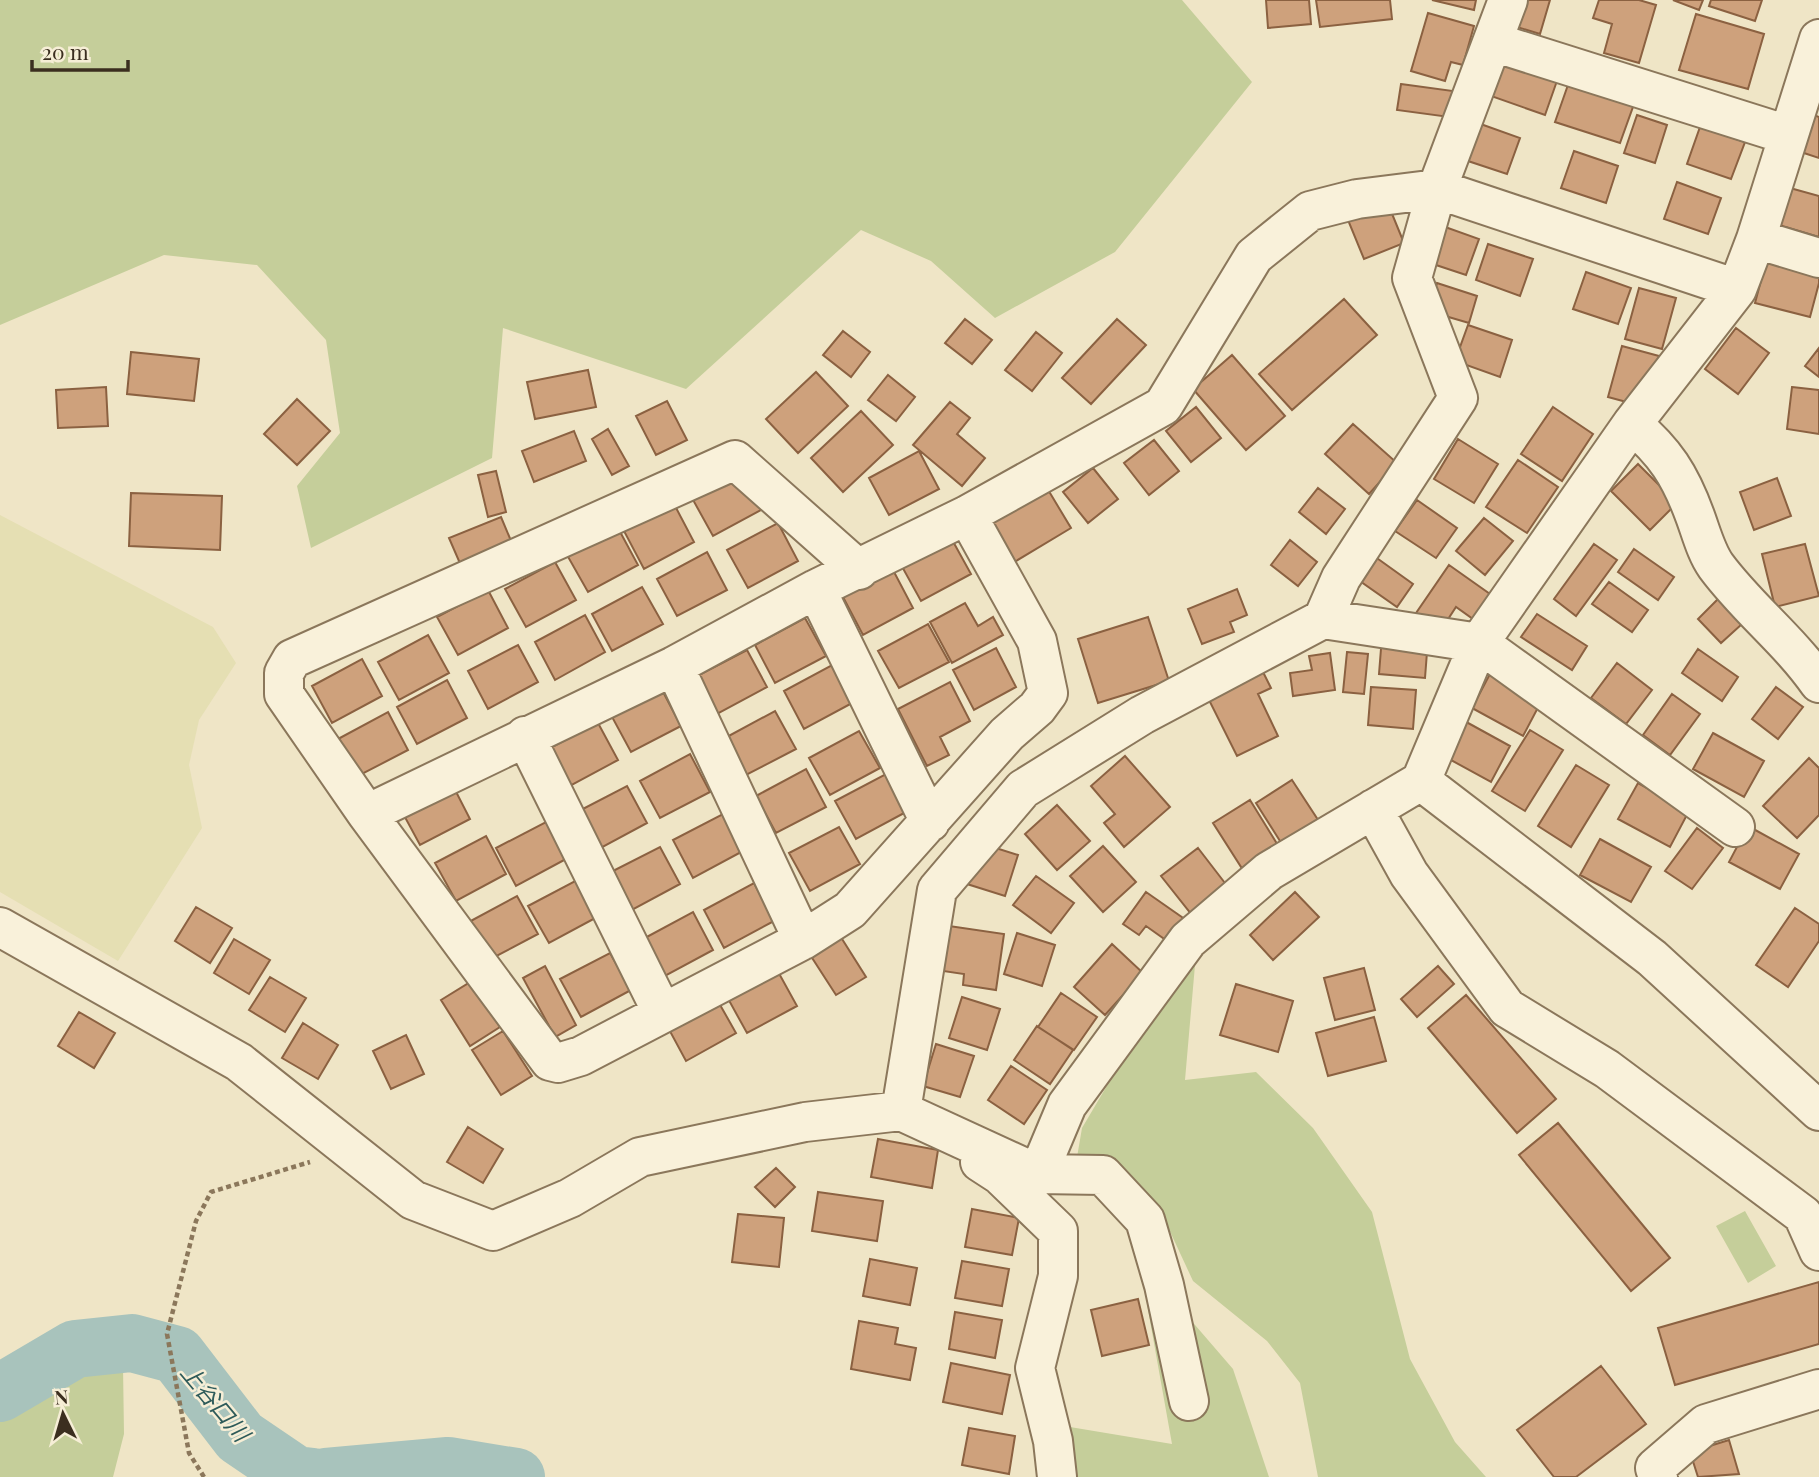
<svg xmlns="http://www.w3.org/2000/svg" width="1819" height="1477" font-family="'Playfair Display','Noto Sans JP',serif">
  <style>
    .farmland { fill: #e5dfb3 }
    .green { fill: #c5ce9a }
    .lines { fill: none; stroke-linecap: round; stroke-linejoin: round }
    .river { stroke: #a8c3bc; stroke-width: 58 }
    .building { fill: #cea17c; stroke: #8b6141; stroke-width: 2 }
    .minor-casing { stroke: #8b775b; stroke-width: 42 }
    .path { stroke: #8b775b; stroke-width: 4.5; stroke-dasharray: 5 3.5; stroke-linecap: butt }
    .minor { stroke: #f9f1da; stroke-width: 38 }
    .labels { text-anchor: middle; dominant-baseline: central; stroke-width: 5; stroke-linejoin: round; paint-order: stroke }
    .water-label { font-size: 23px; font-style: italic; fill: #2e5b5a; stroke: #f6eed6 }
  </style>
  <rect width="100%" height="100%" fill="#efe5c6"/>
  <path class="farmland" d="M0,515L213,627L236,663L199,720L189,765L202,828L118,961L0,892Z"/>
  <path class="green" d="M0,0H1182L1252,82L1115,252L995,318L931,261L861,230L686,389L503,328L492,458L311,548L297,486L340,433L326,340L257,265L164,255L0,325Z
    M1195,965L1185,1080L1256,1072L1313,1128L1372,1212L1410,1359L1455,1442L1486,1477H1318L1300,1383L1267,1341L1193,1281L1167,1225L1128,1194L1075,1169L1082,1128L1108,1084Z
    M1745,1211L1776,1266L1748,1283L1716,1226Z
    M1164,1289L1233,1369L1269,1477H1074L1070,1427L1172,1444L1147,1304Z
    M123,1366L124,1434L113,1477H0V1417L76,1369Z"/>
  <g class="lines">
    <path class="river" d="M0,1393L75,1349L132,1343L177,1355L240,1437L296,1475L313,1477
      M326,1477L448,1466L516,1477"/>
  </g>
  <path class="building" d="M1266,0H1309L1311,24L1268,28Z
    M1316,0H1390L1392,19L1320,27Z
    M1432,0H1476L1474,10Z
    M1514,0H1550L1540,34L1507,24Z
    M1599,0H1639L1656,5L1639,63L1604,53L1612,24L1593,18Z
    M1673,0H1703L1699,10Z
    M1711,0H1762L1755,21L1709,6Z
    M1428,13L1474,26L1463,65L1451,62L1445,81L1411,71Z
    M1696,14L1764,34L1748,89L1679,70Z
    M1504,60L1558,78L1545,115L1491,96Z
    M1569,82L1634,104L1620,143L1555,122Z
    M1401,84L1453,91L1449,117L1397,110Z
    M1637,115L1667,125L1655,163L1624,153Z
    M1814,115L1819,117V158L1801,152Z
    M1475,122L1520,138L1507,174L1462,159Z
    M1700,127L1745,142L1731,179L1687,164Z
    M1574,151L1618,166L1606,203L1561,188Z
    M1677,182L1721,198L1708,234L1664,219Z
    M1790,188L1819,196V237L1779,225Z
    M1388,204L1404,243L1364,259L1348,220Z
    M1434,223L1479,239L1466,275L1421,260Z
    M1488,244L1533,259L1520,296L1476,280Z
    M1768,254L1819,267V283L1810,317L1755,303Z
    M1586,272L1631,288L1618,324L1573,309Z
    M1437,283L1477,296L1469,323L1428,311Z
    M1639,288L1676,298L1662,349L1625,339Z
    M1344,299L1377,335L1292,410L1259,374Z
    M965,319L992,340L972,364L945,343Z
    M1117,319L1146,345L1091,404L1062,378Z
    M1468,325L1512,340L1500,377L1455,361Z
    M1736,328L1769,353L1738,394L1705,369Z
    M843,331L870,352L851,377L823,355Z
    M1036,332L1062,353L1032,391L1005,370Z
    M1622,346L1659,356L1645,407L1608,397Z
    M1819,348V377L1805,366Z
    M131,352L199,359L194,401L127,394Z
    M1232,355L1285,416L1246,450L1193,389Z
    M588,370L596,407L535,419L527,382Z
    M816,372L848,406L798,453L766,419Z
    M888,375L915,397L896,421L868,400Z
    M106,387L108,426L58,428L56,390Z
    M1792,387L1819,390V434L1787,429Z
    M297,399L330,431L297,465L264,434Z
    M667,401L687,440L656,455L636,416Z
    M950,402L970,418L957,434L985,458L962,486L913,445Z
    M1196,407L1221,438L1191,462L1166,431Z
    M1553,407L1593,434L1562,481L1521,454Z
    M861,411L893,445L843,492L811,458Z
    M1353,424L1397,463L1369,494L1325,454Z
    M608,429L629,466L612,475L592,439Z
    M574,431L586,461L534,482L522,451Z
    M1458,439L1498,464L1474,503L1434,479Z
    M1154,440L1179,471L1149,495L1124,463Z
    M919,451L939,489L889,515L869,478Z
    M1518,460L1558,487L1527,533L1486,507Z
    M1638,464L1677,503L1650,530L1611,491Z
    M1093,468L1118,499L1088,523L1063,492Z
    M496,471L506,512L488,517L478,475Z
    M742,471L763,509L713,536L692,498Z
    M1777,478L1791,516L1754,530L1740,492Z
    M1047,488L1071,528L1011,564L988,524Z
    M1318,488L1345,509L1326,534L1299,512Z
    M131,493L222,496L220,550L129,546Z
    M1417,500L1457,528L1436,558L1395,531Z
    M674,504L694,542L644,569L624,531Z
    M501,517L514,548L462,568L449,538Z
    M1484,518L1513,541L1485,575L1456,551Z
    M778,523L798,561L748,588L727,550Z
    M618,528L638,565L588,592L567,555Z
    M950,536L971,574L921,601L900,563Z
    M1290,540L1317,562L1298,586L1271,565Z
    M1594,544L1617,560L1576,616L1554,599Z
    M1805,544L1819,596L1775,607L1762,554Z
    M1634,549L1674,577L1658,600L1618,572Z
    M707,552L727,590L677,616L657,579Z
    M1374,556L1413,584L1397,607L1357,579Z
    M555,562L576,600L526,627L505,589Z
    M1449,565L1490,594L1473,619L1456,607L1439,633L1414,616Z
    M893,570L913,608L863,635L843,597Z
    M1609,582L1648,610L1632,632L1592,604Z
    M642,587L663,624L612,651L592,614Z
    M1237,589L1247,615L1230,622L1234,632L1202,644L1188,609Z
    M488,590L508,628L458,655L437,617Z
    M1718,599L1742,624L1721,643L1698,619Z
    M965,603L978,626L993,617L1003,635L952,663L930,622Z
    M1537,614L1587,646L1572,670L1521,637Z
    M585,615L605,652L555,680L535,642Z
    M1148,617L1169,681L1098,703L1078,639Z
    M805,618L826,656L775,683L755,645Z
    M928,624L949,662L899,688L878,651Z
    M428,635L449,673L399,700L378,662Z
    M1382,636L1428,639L1425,678L1379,674Z
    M518,645L538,682L488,709L468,671Z
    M996,648L1016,687L974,710L953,670Z
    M1698,649L1738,677L1722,701L1682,673Z
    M747,650L767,687L717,714L697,676Z
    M1347,652L1368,654L1364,694L1343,692Z
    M1330,653L1335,690L1293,696L1290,673L1312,670L1309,656Z
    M362,659L382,696L332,723L312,686Z
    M1617,663L1652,690L1626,724L1591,698Z
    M834,664L854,702L804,729L784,691Z
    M1261,668L1271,688L1258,694L1278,736L1237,756L1207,696Z
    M1491,672L1542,700L1523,736L1472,708Z
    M447,680L467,718L417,744L397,707Z
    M950,682L970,721L940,737L949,755L927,766L898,709Z
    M1371,687L1416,690L1413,729L1368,725Z
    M1776,687L1803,707L1778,739L1752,719Z
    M661,688L681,726L631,752L611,715Z
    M1672,694L1700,714L1670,755L1643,735Z
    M775,711L796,749L746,775L725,738Z
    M388,712L408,750L358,776L338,739Z
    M1459,718L1510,746L1491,782L1440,754Z
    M598,723L618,760L568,787L548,749Z
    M1530,730L1563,750L1525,811L1492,791Z
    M859,731L880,768L830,795L809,758Z
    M1713,733L1764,761L1744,797L1693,769Z
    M690,754L710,792L660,818L640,781Z
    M1125,756L1170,807L1124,847L1104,823L1115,814L1091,786Z
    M1809,758L1819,768V815L1797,838L1763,806Z
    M1576,765L1609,785L1571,847L1538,826Z
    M806,769L826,807L776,833L756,796Z
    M886,774L906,812L856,839L835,801Z
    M450,780L470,819L420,845L400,808Z
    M1292,780L1322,826L1285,849L1256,803Z
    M1638,783L1689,811L1670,847L1618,819Z
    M627,786L647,823L597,850L577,812Z
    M1250,800L1279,847L1243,870L1213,823Z
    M1057,805L1090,841L1057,870L1025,834Z
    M723,814L743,851L693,878L673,840Z
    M546,822L566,859L516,886L496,848Z
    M1748,826L1799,854L1780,889L1729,862Z
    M839,827L860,864L810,891L789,853Z
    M1697,828L1723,848L1692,889L1665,871Z
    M486,836L506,874L456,901L435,863Z
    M1600,839L1651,867L1631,902L1580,875Z
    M980,843L1018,855L1005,896L967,884Z
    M1103,846L1136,882L1103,912L1070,876Z
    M660,847L680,884L630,911L609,873Z
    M1198,848L1228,887L1192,915L1161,876Z
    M1036,876L1074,903L1051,933L1013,905Z
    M579,879L599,916L549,943L528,906Z
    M754,883L774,921L724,948L704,910Z
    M1146,892L1186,920L1170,943L1146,926L1139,935L1123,924Z
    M1295,892L1319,917L1273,960L1250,935Z
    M517,896L538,934L487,961L467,923Z
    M196,907L232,928L210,963L175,941Z
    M1795,908L1819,924V941L1788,987L1756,965Z
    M693,912L713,950L663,977L643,939Z
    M949,926L1004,934L996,990L963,985L964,974L943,971Z
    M837,931L866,977L836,995L807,950Z
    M1017,933L1055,945L1042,986L1004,974Z
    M234,939L270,960L249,994L214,973Z
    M1112,944L1143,973L1105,1015L1074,987Z
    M610,953L631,990L581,1017L560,979Z
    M545,966L576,1025L555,1037L523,978Z
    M1438,966L1454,984L1417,1017L1401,999Z
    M776,968L797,1006L747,1033L726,995Z
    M1364,968L1375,1010L1335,1020L1324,978Z
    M270,977L306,998L285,1032L249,1010Z
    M472,981L500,1027L470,1046L441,1000Z
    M1236,984L1293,1001L1278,1052L1220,1035Z
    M1061,993L1097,1017L1074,1050L1038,1027Z
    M1466,995L1556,1099L1517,1133L1428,1028Z
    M715,996L736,1033L686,1061L665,1022Z
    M962,997L1000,1009L987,1050L949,1038Z
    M79,1012L115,1033L94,1068L58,1046Z
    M1374,1017L1386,1061L1328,1076L1316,1033Z
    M303,1023L338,1045L318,1079L282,1058Z
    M1037,1026L1073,1050L1050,1084L1014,1060Z
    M503,1031L532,1076L501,1095L472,1050Z
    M406,1035L424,1074L391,1089L373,1051Z
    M936,1044L974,1056L960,1097L923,1086Z
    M1011,1066L1047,1090L1024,1124L988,1100Z
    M1558,1123L1670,1258L1631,1291L1519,1155Z
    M468,1127L503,1149L483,1183L447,1162Z
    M878,1139L938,1150L932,1188L871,1177Z
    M776,1168L795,1187L775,1207L755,1187Z
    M818,1192L883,1201L877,1241L812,1231Z
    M972,1209L1019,1218L1012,1255L965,1247Z
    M738,1214L784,1218L779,1267L732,1262Z
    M870,1259L917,1268L910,1305L863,1296Z
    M962,1261L1009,1269L1002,1306L955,1298Z
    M1819,1282V1344L1675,1385L1658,1328Z
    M1138,1299L1149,1345L1102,1356L1091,1310Z
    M955,1312L1002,1320L995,1358L949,1349Z
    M859,1321L898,1328L895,1344L916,1348L910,1380L851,1369Z
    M951,1363L1010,1375L1002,1414L943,1402Z
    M1601,1366L1646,1424L1576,1477H1554L1517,1430Z
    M969,1428L1015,1436L1009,1474L962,1465Z
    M1729,1440L1739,1474L1698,1477L1690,1452Z"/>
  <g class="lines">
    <g class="minor-casing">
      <path id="minor" d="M1819,39L1756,239L1737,289L1632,424L1479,643L1421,781L1652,958L1819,1111
        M1493,42L1788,135
        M1756,239L1819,258
        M1632,424C1665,452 1680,475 1695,516C1701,532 1706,552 1716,566C1747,608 1789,640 1819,683
        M859,570L735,460L292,659L284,673V694L367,814L550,1061L558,1063L581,1056L803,940L850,910L1007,734L1037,708L1048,693L1037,641L967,515
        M816,589L930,822
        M1323,619L1341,578L1458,398L1412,278L1437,189L1508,0
        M674,666L803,940
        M525,736L662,1012
        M1373,809L1409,874L1507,1008L1607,1069L1803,1215L1819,1251
        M367,814L674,666L816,589L967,515L1163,406L1254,256L1310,211L1357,199L1437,189L1737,289
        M0,927L239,1062L413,1200L493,1231L570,1198L640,1157L805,1122L901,1111L1038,1174L1103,1175L1145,1220L1164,1285L1189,1401
        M901,1111L937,890L1023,789L1142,715L1323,619L1479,643L1735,827
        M980,1162L1000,1175L1058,1231V1276L1035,1368L1053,1441L1057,1477
        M1038,1174L1067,1105L1188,940L1269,871L1421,781
        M1658,1477L1655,1468L1706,1424L1819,1389"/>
    </g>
    <path class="path" d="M204,1477L189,1453L167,1334L196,1221L211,1192L310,1162"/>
    <use href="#minor" class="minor"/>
  </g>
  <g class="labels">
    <g class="water-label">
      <text transform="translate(216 1402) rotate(50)">上谷口川</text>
    </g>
  </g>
  <g transform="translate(63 1414) rotate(355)" stroke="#f6eed6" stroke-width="5" paint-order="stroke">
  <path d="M0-5L12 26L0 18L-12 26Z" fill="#3b2e1f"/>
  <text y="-10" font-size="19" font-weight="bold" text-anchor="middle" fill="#3b2e1f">N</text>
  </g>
  <path d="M32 60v10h96v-10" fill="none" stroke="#3b2e1f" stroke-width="3.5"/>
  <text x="42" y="60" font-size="21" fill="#3b2e1f" stroke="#f6eed6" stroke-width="5" paint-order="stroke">20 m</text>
</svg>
